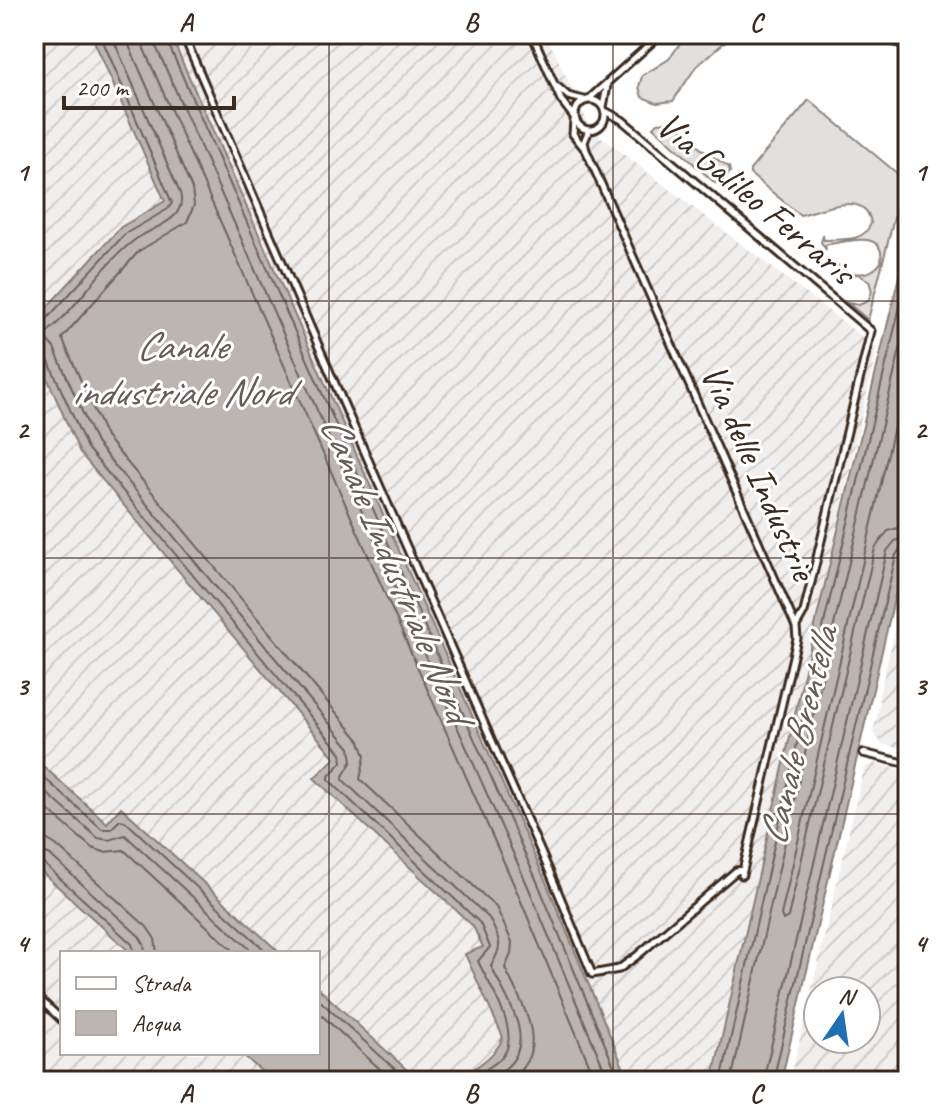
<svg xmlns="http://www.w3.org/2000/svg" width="942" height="1115" font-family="Caveat,sans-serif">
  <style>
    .industrial { fill: url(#industrial-furrows); fill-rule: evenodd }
    .grass { fill: #e2e0de; stroke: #8e857e; stroke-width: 2 }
    .water { fill: #bcb6b3; stroke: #887e77; stroke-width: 2 }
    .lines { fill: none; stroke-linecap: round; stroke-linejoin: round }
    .shore { stroke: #6f625a; stroke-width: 2 }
    .minor-casing { stroke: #3b2a1e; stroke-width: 11 }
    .minor { stroke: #fff; stroke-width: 5 }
    .grid { fill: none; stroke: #3b2a1e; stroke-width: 2; stroke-opacity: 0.55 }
    .labels { text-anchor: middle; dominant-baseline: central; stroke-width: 6; stroke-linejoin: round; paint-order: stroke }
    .street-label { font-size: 38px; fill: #3b2a1e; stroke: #fff }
    .water-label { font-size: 40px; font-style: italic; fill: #685b52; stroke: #fff }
    .neatline { fill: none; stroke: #3b2a1e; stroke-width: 3 }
    .grid-label { font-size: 26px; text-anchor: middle; font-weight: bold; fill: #3b2a1e }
  </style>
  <defs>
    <pattern id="industrial-furrows" width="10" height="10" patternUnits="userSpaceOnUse" patternTransform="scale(2)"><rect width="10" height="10" fill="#f1efee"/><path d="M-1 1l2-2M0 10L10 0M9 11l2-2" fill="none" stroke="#d0cdcc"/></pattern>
  </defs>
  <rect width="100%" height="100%" fill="#fff"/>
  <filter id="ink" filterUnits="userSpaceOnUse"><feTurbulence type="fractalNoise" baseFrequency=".0125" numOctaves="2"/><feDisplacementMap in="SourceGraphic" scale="16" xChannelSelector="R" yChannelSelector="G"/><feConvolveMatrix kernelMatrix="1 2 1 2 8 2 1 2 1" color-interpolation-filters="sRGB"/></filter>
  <g filter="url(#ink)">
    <path class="industrial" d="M34,34H91L165,202L121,227L34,321Z
      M170,34H546L591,129L877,348L712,1081H629L546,882Z
      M34,348L80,453L335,758L315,779L473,926L483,947L465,954L503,1037L495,1053L453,1080L419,1081L318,988V953H280L122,807L107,823L34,758Z
      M908,576V744L907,750L882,744L873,733L880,701L878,700Z
      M874,763L908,771V1081H790L864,768ZM866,991V1039H818V991Z
      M34,865L131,953H62V1053H241L272,1081H34Z"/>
    <path class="grass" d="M687,34H724L726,41L696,67L673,101L657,103L642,97L639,87L642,76L669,59Z
      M809,100L904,179L868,320L848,303L859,305L868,301L872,291L869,281L858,274L837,276V280L834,274L838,267V272C855,273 871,278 881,262C886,228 844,242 825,245L826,250L821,242L823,236L824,240C842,239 864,243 871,223C866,189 822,210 800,215L750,174V170Z
      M675,121L700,148L729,167L730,172L722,184L715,183L653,127L658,123Z"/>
    <path class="water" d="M91,34H170L546,882L629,1081H444C464,1079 497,1056 503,1037L465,954L483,947L473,926L314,778L335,758L80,453L34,348V321L121,227L165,201Z
      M908,239V540L781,1081H712L817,617Z
      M34,758L107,823L121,807L280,953H131L34,865Z
      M318,988L419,1081H272L241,1053H318Z"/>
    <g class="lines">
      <path class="shore" d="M111,34L180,193C188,222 149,227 132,242C99,268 78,308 45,334V338L54,348L96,443L350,748L352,761L343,776V780L489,918C500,940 504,944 491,966C504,995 538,1039 507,1067C501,1072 493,1077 486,1081
        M124,34L192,189L194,205L187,222L139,251L62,338L106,437L360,741L365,756L360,779L496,907L512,942L511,954L505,968C522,1005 554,1050 508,1081
        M142,34L144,49L518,894L596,1081
        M154,34L155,44L529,889L609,1081
        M164,34L539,886L620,1081
        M34,326L43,323L125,234L168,209L172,203L100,34
        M34,348H40L45,353L87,448L341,753L342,762L329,776V780L480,923L490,947L478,961C489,986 526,1038 499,1060C490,1068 477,1074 467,1081
        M908,367L781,915L783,920L788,917L875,548L888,531L908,525
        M34,769L102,829H111L120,820L125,821L268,953
        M34,782L98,838L109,840L125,835L254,953
        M34,798L92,848L104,852L124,850L236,953
        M34,838L46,839L56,845L147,927L155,939L157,953
        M34,850L49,854L139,936L144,944L145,953
        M34,860L42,862L132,944L135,953
        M318,999L408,1081
        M318,1012L393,1081
        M721,1081L825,619L908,273
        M731,1081L835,621L908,316
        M763,1081L887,551L895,541L908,537
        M773,1081L896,555L900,549L908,547"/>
      <g class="minor-casing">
        <path id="minor" d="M183,34L352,423L551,875L592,974L619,969L638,955L736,871L743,870
          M532,34L561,100L574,117
          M871,34L908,46
          M558,87L568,96L584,100
          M589,99L661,34
          M575 115a15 15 0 1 1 30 0a15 15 0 1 1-30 0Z
          M603,107L607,86
          M605,111L622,120L871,331L804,612L796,626
          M574,120L573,134L585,149
          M589,130L584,142L586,150L796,627L797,639L742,875
          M863,753L908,764
          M34,994L62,1020"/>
      </g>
      <use href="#minor" class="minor"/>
    </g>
  </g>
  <path class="grid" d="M329,34V1081M613,34V1081M34,301H908M34,558H908M34,814H908"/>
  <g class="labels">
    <g class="street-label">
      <text transform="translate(756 198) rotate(40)">Via Galileo Ferraris</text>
      <text transform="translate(759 472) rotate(66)">Via delle Industrie</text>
    </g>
    <g class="water-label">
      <text x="181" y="346">Canale<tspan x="181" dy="46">industriale Nord</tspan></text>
      <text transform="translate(396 568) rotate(67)">Canale Industriale Nord</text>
      <text transform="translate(798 736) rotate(-76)">Canale Brentella</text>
    </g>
  </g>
  <rect width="942" height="1115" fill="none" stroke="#fff" stroke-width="88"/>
  <rect x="60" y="951" width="260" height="104" fill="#ffffff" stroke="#b1aaa5" stroke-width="2"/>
  <rect x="76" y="977" width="40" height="12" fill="#ffffff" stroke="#b1aaa5" stroke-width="2"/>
  <text x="132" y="991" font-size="24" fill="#3b2a1e">Strada</text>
  <rect x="76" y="1011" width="40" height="24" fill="#bcb6b3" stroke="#b1aaa5" stroke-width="2"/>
  <text x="132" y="1031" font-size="24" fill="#3b2a1e">Acqua</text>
  <g transform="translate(842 1015) rotate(13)"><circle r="38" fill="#ffffff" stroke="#b1aaa5" stroke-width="2"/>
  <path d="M0-6L14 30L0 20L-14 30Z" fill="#1f6fb2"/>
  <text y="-12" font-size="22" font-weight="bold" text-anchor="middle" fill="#3b2a1e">N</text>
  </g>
  <path d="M64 96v12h170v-12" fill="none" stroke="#3b2a1e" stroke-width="4"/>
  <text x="76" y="96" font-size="24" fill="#3b2a1e" stroke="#ffffff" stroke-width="6" paint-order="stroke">200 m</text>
  <rect x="44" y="44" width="854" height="1027" class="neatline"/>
  <g class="grid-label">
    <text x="186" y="31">A</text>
    <text x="471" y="31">B</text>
    <text x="756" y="31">C</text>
    <text x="22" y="181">1</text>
    <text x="920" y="181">1</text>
    <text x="22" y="438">2</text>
    <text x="920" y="438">2</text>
    <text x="22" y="695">3</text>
    <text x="920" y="695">3</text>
    <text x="22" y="952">4</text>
    <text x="920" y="952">4</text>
    <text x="186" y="1102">A</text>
    <text x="471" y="1102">B</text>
    <text x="756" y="1102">C</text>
  </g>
</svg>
